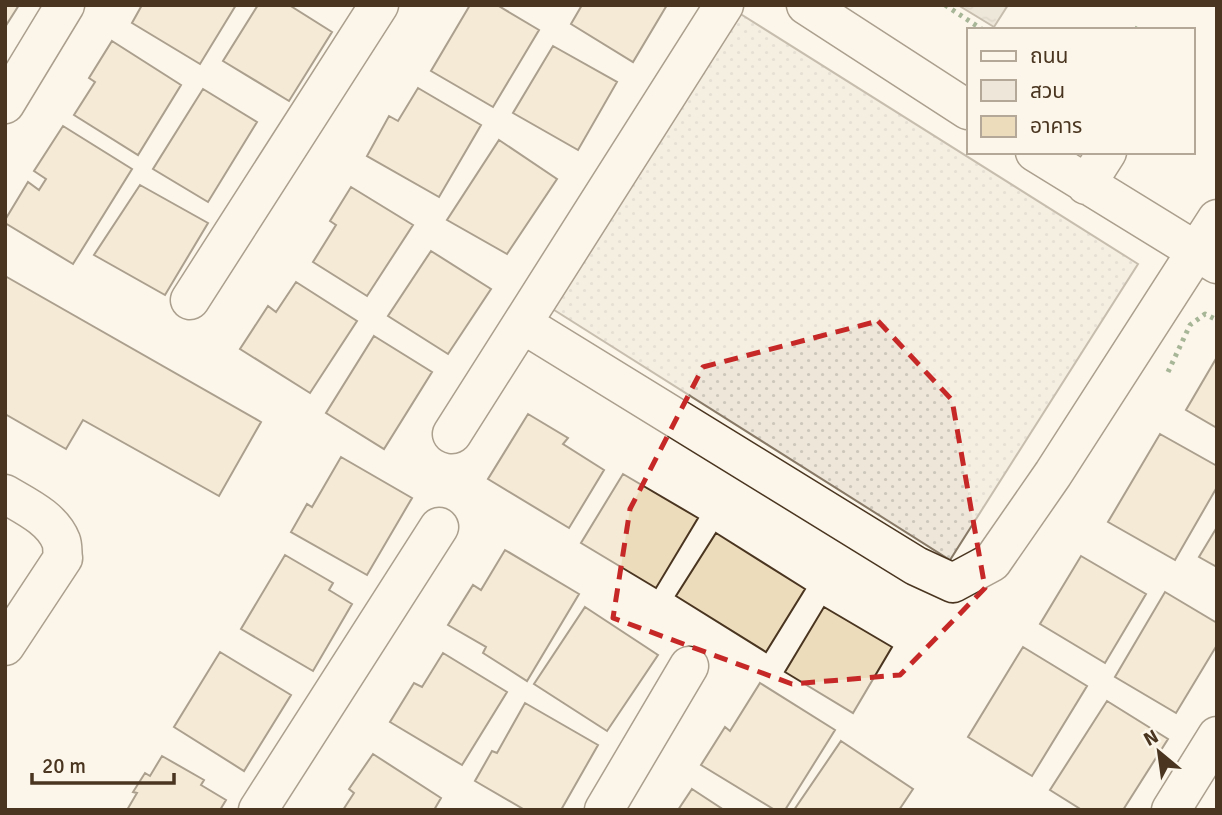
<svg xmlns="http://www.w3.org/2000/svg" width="1222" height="815" font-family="Signika,'Noto Sans Thai',sans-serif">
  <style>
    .green { fill: url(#green-dots); stroke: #887966; stroke-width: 2 }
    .water { fill: url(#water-ripples); stroke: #887966; stroke-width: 2 }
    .building { fill: #ecdcbc; stroke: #4a3520; stroke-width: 2 }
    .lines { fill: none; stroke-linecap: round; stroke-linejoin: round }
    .minor-casing { stroke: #4a3520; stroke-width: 41 }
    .minor { stroke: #fbf6e9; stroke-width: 38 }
    .hedge { stroke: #436837; stroke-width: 5; stroke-dasharray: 3.5 5; stroke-linecap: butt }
    .marked { fill: none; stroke: #c62828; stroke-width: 5; stroke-dasharray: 14 9; stroke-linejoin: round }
  </style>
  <defs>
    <pattern id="green-dots" width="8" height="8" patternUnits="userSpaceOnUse" patternTransform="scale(1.75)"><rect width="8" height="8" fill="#ede6d9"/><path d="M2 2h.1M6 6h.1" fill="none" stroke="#cdc6ba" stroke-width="1.8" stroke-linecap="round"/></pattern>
    <pattern id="water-ripples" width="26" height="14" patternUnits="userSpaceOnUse" patternTransform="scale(1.75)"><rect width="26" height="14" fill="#dcd4c6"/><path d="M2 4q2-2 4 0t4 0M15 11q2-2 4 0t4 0" fill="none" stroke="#beb7aa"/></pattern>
  </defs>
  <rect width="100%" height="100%" fill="#fbf6e9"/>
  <path class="green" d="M739,13L1138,264L950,560L551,308Z"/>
  <path class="water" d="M958,5H1008L994,27Z"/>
  <path class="building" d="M5,5H19L5,27Z
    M142,5H236L200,64L132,23Z
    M258,5H289L332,32L289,101L223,61Z
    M470,5H497L539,30L493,107L431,71Z
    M582,5H667L633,62L571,24Z
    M112,41L181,85L138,155L74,115L95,82L89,78Z
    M553,46L617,82L578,150L513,113Z
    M418,88L481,125L439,197L367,156L389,116L398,121Z
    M203,89L257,122L208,202L153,169Z
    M63,126L132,169L73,264L5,223V220L28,182L39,190L46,179L34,171Z
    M499,140L557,179L507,254L447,220Z
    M140,185L208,223L165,295L94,255Z
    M351,187L413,225L367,296L313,262L336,225L330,221Z
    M431,251L491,289L448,354L388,316Z
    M5,276L261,422L219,496L83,420L66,449L5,414Z
    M296,282L357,321L310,393L240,349L268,306L276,312Z
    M374,336L432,372L384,449L326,413Z
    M1217,357V428L1186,410Z
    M528,414L568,438L563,444L604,470L569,528L488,479Z
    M1160,434L1217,466V487L1175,560L1108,522Z
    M341,457L412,498L367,575L291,532L307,504L312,507Z
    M623,474L698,518L656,588L581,543Z
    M1217,527V567L1199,557Z
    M716,533L805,589L766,652L676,596Z
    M505,550L579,594L527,681L483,653L486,647L448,625L473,585L481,590Z
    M285,555L333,583L329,590L352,604L313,671L241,629Z
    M1081,556L1146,594L1105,663L1040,624Z
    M1165,592L1217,623V645L1176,713L1115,677Z
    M585,607L658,655L607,731L534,684Z
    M824,607L892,647L853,713L785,672Z
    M1023,647L1087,686L1032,776L968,737Z
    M220,652L291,695L244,771L174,727Z
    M443,653L507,692L462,765L390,722L414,683L422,687Z
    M760,683L835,730L785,810H775L701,765L725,727L730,731Z
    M1107,701L1168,739L1123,810H1082L1050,790Z
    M525,703L598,745L561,810H525L475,781L492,751L497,753Z
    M841,741L913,789L899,810H794Z
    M373,754L441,798L434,810H343L354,793L349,789Z
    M162,756L204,780L201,785L226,800L220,810H127L137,793L133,792L145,773L150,776Z
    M692,789L724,810H678Z"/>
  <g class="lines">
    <g class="minor-casing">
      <path id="minor" d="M806,5L968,110
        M5,104L65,5
        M1035,152L1217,264
        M1086,185L1107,152
        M190,300L379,5
        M523,324L916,566L953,583L992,562L1053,474L1217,219
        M452,434L724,5
        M5,494C25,506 52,518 61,541C63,546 62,553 63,558L5,646
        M258,810L439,527
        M604,810L689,666
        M1171,810L1217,736"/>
    </g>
    <use href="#minor" class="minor"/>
    <path class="hedge" d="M945,5L983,30
      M1136,30L1139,25
      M1168,372L1190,325L1205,314L1217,320"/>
  </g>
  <path d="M0 0H1222V815H0ZM878,321L952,400L985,588L900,675L792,684L613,618L630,509L703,367Z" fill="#fbf6e9" fill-opacity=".55" fill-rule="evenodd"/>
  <path class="marked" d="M878,321L952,400L985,588L900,675L792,684L613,618L630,509L703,367Z"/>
  <rect width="1222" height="815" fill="none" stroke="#4a3520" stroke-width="14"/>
  <rect x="967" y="28" width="228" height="126" fill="#fbf6e9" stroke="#b4a999" stroke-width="2"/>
  <rect x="981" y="51" width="35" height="10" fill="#fbf6e9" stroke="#b4a999" stroke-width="2"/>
  <text x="1030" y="63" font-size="21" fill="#4a3520">ถนน</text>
  <rect x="981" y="80" width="35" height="21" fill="#ede6d9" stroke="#b4a999" stroke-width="2"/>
  <text x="1030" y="98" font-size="21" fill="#4a3520">สวน</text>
  <rect x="981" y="116" width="35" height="21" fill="#ecdcbc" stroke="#b4a999" stroke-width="2"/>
  <text x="1030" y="133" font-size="21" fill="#4a3520">อาคาร</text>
  <g transform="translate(1159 752) rotate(331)" stroke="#fbf6e9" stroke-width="5" paint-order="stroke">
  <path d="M0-5L12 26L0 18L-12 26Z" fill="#4a3520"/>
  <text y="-10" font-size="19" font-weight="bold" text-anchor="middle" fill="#4a3520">N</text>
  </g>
  <path d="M32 773v10h142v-10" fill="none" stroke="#4a3520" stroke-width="3.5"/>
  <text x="42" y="773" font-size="21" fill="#4a3520" stroke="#fbf6e9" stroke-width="5" paint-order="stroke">20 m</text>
</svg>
